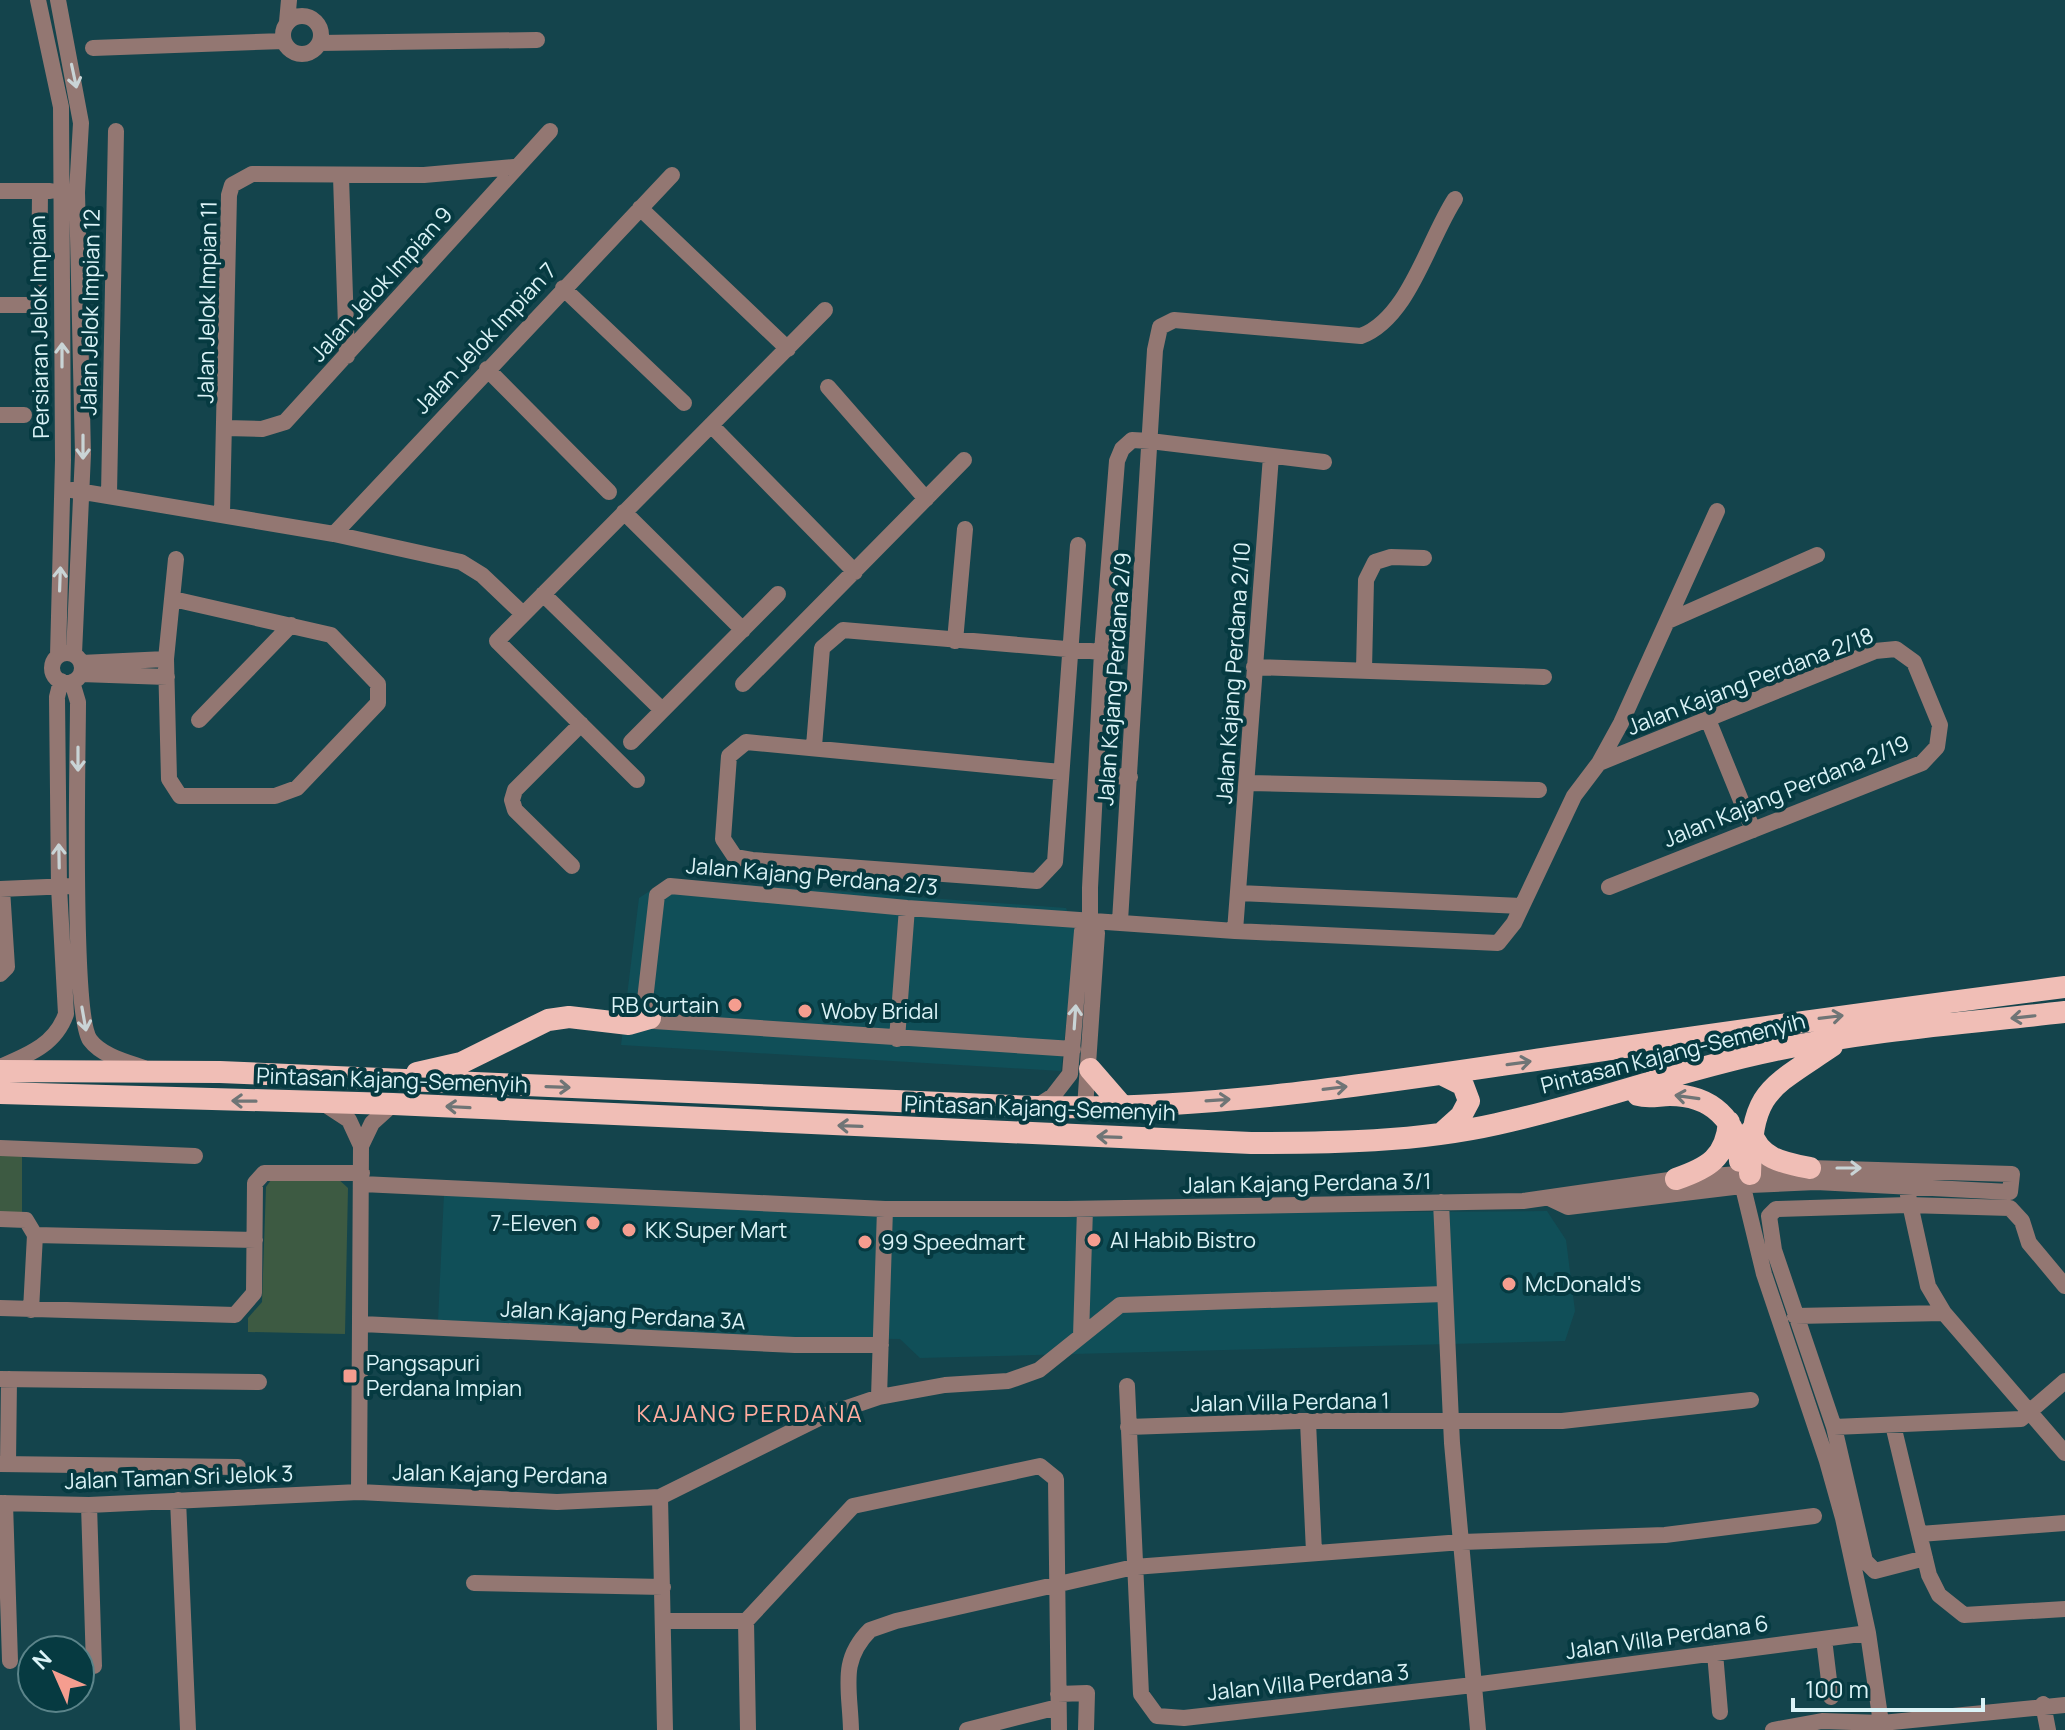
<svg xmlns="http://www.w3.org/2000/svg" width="2065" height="1730" font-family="Manrope,sans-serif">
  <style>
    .built { fill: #104f58 }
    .green { fill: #3d5a42 }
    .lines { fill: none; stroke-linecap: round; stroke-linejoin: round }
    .minor { stroke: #937772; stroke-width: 16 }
    .trunk { stroke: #f0beb6; stroke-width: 22 }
    .oneway { stroke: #c9d4d6 }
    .oneway2 { stroke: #6f7576 }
    .poi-dot { fill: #f59d8f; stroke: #063a41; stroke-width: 3 }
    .labels { text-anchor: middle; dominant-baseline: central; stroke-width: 8; stroke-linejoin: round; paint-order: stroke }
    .street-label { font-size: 22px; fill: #dbf3f7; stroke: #063a41 }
    .poi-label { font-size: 22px; fill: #dbf3f7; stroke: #063a41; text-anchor: start }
    .neighbourhood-label { font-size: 24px; letter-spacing: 2px; fill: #ffac9f; stroke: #063a41 }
  </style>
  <rect width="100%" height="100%" fill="#14444c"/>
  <path class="built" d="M668,879L1066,908L1076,933L1061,1071L621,1045L639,898Z
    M444,1194L894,1216L1547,1211L1566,1240L1575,1311L1565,1341L920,1358L900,1339L801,1338L438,1321Z"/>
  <path class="green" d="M0,1156H22V1214L0,1213Z
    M273,1177H336L348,1188L345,1334L248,1332V1318L262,1302L266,1187Z"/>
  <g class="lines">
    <path class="minor" d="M38,0L61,107L63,460L58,656
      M58,0L81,123L77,192L83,454L74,654
      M283 35a19 19 0 1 1 38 0a19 19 0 1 1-38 0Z
      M287,22L289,0
      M319,43L537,40
      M93,48L284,41
      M341,177L347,356
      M0,191H50
      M640,208L788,349
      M563,288L684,403
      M0,305H39L40,191
      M487,369L609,492
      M828,387L926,499
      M0,415H24
      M711,425L855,572
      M226,428L262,429L285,422L550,131
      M72,490L334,534L461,562L482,575L523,614
      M109,494L116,131
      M624,512L743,630
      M222,513L229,195L232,185L252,174L424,175L514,167
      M334,534L672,175
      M543,594L662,710
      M173,599L331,635L378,684V703L297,788L275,796H180L169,779L166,659L176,559
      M1668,621L1817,555
      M955,641L965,529
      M52 668a15 15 0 1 1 30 0a15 15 0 1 1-30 0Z
      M81,663L166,659
      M1254,667L1544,677
      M1364,670L1366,580L1375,562L1391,557L1424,558
      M81,674L167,677
      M72,682L78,702C78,752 71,1013 90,1040C102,1056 127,1062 144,1068
      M743,684L964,460
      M199,720L291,625
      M1709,722L1753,830
      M631,742L778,594
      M814,746L822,648L843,630L1102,652
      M1599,763L1875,651L1896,649L1914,662L1940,725L1937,747L1922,763L1609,887
      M1061,772L746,742L729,756L723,839L735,857L752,860L1037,881L1055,862L1078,545
      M1096,775L1130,777
      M637,780L497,641L825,310
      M1249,783L1539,790
      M572,866L515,810L512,800L515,790L581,724
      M0,889L70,886
      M1239,893L1521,906
      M1120,921L1155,350L1160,327L1174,320L1361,336C1409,318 1428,240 1455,199
      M1235,931L1271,456
      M0,974L7,967L2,889
      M897,1039L907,908
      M1073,1049L654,1021L645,1000L657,895L670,886L907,908L1235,931L1498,943L1514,923L1574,796L1599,763L1621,723L1717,511
      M0,1067C28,1055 55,1045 66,1014L59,887L57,697L61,681
      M323,1103L349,1120L361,1146L359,1492
      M1036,1107L1053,1096L1070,1074L1082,931L1090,920
      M1085,1108L1097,933L1090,920V888L1102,652L1117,461L1122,449L1132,440L1150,441L1324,462
      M361,1146L372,1123L393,1104
      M0,1148L195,1156
      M1741,1179L1764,1274L1827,1461L1843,1518L1868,1633L1882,1730
      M362,1184L885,1209H1066L1523,1201L1676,1179L1810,1168L2012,1174L2010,1192L1816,1182L1750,1185L1568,1207L1549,1198
      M1908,1195L1928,1286L1944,1313L2065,1453
      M1441,1202L1452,1443L1478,1730
      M0,1219L26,1220L35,1235L255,1240
      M0,1308L235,1315L254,1293L255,1183L264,1173H362
      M31,1310L35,1235
      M1795,1316L1944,1313
      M362,1324L795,1345H881
      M1081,1336L1085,1209
      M0,1379L259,1382
      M1127,1386L1141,1694L1157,1716L1184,1718L1473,1685L1868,1633
      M879,1397L885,1209
      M1308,1422L1314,1552
      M1893,1425L1929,1575L1939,1595L1964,1615L2065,1609
      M1128,1427L1300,1421H1562L1751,1400
      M1834,1427L2021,1419L2065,1381
      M0,1464L238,1467
      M8,1464L9,1379
      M660,1497L665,1730
      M178,1500L188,1730
      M0,1503L89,1505L359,1492L557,1502L660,1497L823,1416L879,1397L945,1385L1008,1381L1039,1370L1120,1305L1444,1294
      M5,1503L10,1661
      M89,1505L94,1666
      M1920,1534L2065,1523
      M1925,1558L1875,1571L1865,1561L1834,1427L1774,1250L1769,1216L1776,1209L1908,1205L2010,1208L2022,1221L2029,1243L2065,1286
      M474,1583L663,1587
      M665,1621H746
      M1824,1639L1831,1697
      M1715,1653L1720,1712
      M1058,1694L1087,1693L1086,1730
      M2043,1704L2048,1730
      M748,1730L746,1621L853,1506L1040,1466L1056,1479L1059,1730
      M851,1730C850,1688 839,1661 870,1630L896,1621L1134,1567L1462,1542L1665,1535L1814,1516
      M967,1730L1058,1707
      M1773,1730L1822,1721L1882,1723L2065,1705"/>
    <path class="trunk" d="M1090,1069L1123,1107
      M0,1071L220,1072L1036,1107C1208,1111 1379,1083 1549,1058C1721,1033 1893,1009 2065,987
      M417,1073L461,1063L548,1020L569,1017L629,1024L650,1018
      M0,1093L393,1104L1251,1143C1332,1143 1417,1142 1497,1124C1590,1104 1679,1070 1771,1051C1868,1030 1967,1023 2065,1012
      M1638,1095C1649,1098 1659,1095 1670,1095C1711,1095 1738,1120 1740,1161
      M1751,1131C1759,1159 1784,1163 1810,1168
      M1441,1134L1461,1116L1469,1101L1463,1085L1441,1074
      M1750,1174C1752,1090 1767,1090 1832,1046
      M1676,1179C1708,1168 1726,1158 1729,1122"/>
  </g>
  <defs><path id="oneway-shaft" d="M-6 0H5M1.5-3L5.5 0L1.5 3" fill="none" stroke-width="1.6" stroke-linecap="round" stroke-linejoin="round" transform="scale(2)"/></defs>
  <g class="oneway">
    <use href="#oneway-shaft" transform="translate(74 76) rotate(78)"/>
    <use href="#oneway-shaft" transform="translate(62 355) rotate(-90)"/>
    <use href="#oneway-shaft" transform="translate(83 447) rotate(90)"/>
    <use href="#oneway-shaft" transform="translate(60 579) rotate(-88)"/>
    <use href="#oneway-shaft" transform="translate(78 759) rotate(90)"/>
    <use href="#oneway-shaft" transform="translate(59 856) rotate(-91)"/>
    <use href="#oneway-shaft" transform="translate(1075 1017) rotate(-86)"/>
    <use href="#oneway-shaft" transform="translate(84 1019) rotate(80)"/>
    <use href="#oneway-shaft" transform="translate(1849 1168)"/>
  </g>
  <g class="oneway2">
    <use href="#oneway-shaft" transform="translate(1831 1017) rotate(-7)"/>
    <use href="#oneway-shaft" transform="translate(2023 1017) rotate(174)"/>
    <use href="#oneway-shaft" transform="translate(1519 1063) rotate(-8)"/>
    <use href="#oneway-shaft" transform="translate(558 1087) rotate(2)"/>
    <use href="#oneway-shaft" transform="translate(1335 1088) rotate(-7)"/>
    <use href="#oneway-shaft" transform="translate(1687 1097) rotate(-172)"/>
    <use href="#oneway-shaft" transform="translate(1218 1100) rotate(-4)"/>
    <use href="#oneway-shaft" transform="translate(244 1101) rotate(-179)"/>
    <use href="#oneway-shaft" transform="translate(458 1107) rotate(-177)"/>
    <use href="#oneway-shaft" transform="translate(850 1126) rotate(-178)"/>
    <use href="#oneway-shaft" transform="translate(1109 1137) rotate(-178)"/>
  </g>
  <g class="poi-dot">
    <circle cx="735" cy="1005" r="8"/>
    <circle cx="805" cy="1011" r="8"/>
    <circle cx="593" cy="1223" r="8"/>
    <circle cx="629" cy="1230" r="8"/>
    <circle cx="1094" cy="1240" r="8"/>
    <circle cx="865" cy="1242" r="8"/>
    <circle cx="1509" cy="1284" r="8"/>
    <rect x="342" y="1368" width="16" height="16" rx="4"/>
  </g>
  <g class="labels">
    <g class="street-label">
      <text transform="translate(381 284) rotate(-48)">Jalan Jelok Impian 9</text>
      <text transform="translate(207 302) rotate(-89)">Jalan Jelok Impian 11</text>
      <text transform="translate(90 312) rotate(-89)">Jalan Jelok Impian 12</text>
      <text transform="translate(39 327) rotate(-91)">Persiaran Jelok Impian</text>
      <text transform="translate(485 338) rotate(-47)">Jalan Jelok Impian 7</text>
      <text transform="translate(1233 673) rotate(-86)">Jalan Kajang Perdana 2/10</text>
      <text transform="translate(1114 679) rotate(-86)">Jalan Kajang Perdana 2/9</text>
      <text transform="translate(1750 681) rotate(-21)">Jalan Kajang Perdana 2/18</text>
      <text transform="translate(1786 791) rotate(-22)">Jalan Kajang Perdana 2/19</text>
      <text transform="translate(812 876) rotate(5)">Jalan Kajang Perdana 2/3</text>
      <text transform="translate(1673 1053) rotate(-14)">Pintasan Kajang-Semenyih</text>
      <text transform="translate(392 1080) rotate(2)">Pintasan Kajang-Semenyih</text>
      <text transform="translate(1040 1108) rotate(2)">Pintasan Kajang-Semenyih</text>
      <text transform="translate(1307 1183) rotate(-1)">Jalan Kajang Perdana 3/1</text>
      <text transform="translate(623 1315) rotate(3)">Jalan Kajang Perdana 3A</text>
      <text transform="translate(1290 1402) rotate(-1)">Jalan Villa Perdana 1</text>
      <text transform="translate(500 1474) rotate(1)">Jalan Kajang Perdana</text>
      <text transform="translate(179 1477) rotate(-2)">Jalan Taman Sri Jelok 3</text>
      <text transform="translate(1667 1637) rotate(-8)">Jalan Villa Perdana 6</text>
      <text transform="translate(1308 1682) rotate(-6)">Jalan Villa Perdana 3</text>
    </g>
    <g class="poi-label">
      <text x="719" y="1005" text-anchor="end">RB Curtain</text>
      <text x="821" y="1011">Woby Bridal</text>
      <text x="577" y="1223" text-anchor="end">7-Eleven</text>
      <text x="645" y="1230">KK Super Mart</text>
      <text x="1110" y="1240">Al Habib Bistro</text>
      <text x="881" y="1242">99 Speedmart</text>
      <text x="1525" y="1284">McDonald's</text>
      <text x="366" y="1363">Pangsapuri<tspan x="366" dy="25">Perdana Impian</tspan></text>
    </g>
    <g class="neighbourhood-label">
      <text x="750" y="1412">KAJANG PERDANA</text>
    </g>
  </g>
  <g transform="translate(56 1674) rotate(315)"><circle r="38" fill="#063a41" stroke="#5b848a" stroke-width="2"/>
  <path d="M0-6L14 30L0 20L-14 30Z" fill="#f59d8f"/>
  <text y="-12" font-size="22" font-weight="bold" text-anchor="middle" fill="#dbf3f7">N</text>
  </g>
  <path d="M1793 1698v12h190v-12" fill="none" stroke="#dbf3f7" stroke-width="4"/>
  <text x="1805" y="1698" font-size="24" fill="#dbf3f7" stroke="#063a41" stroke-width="6" paint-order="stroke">100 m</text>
</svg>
